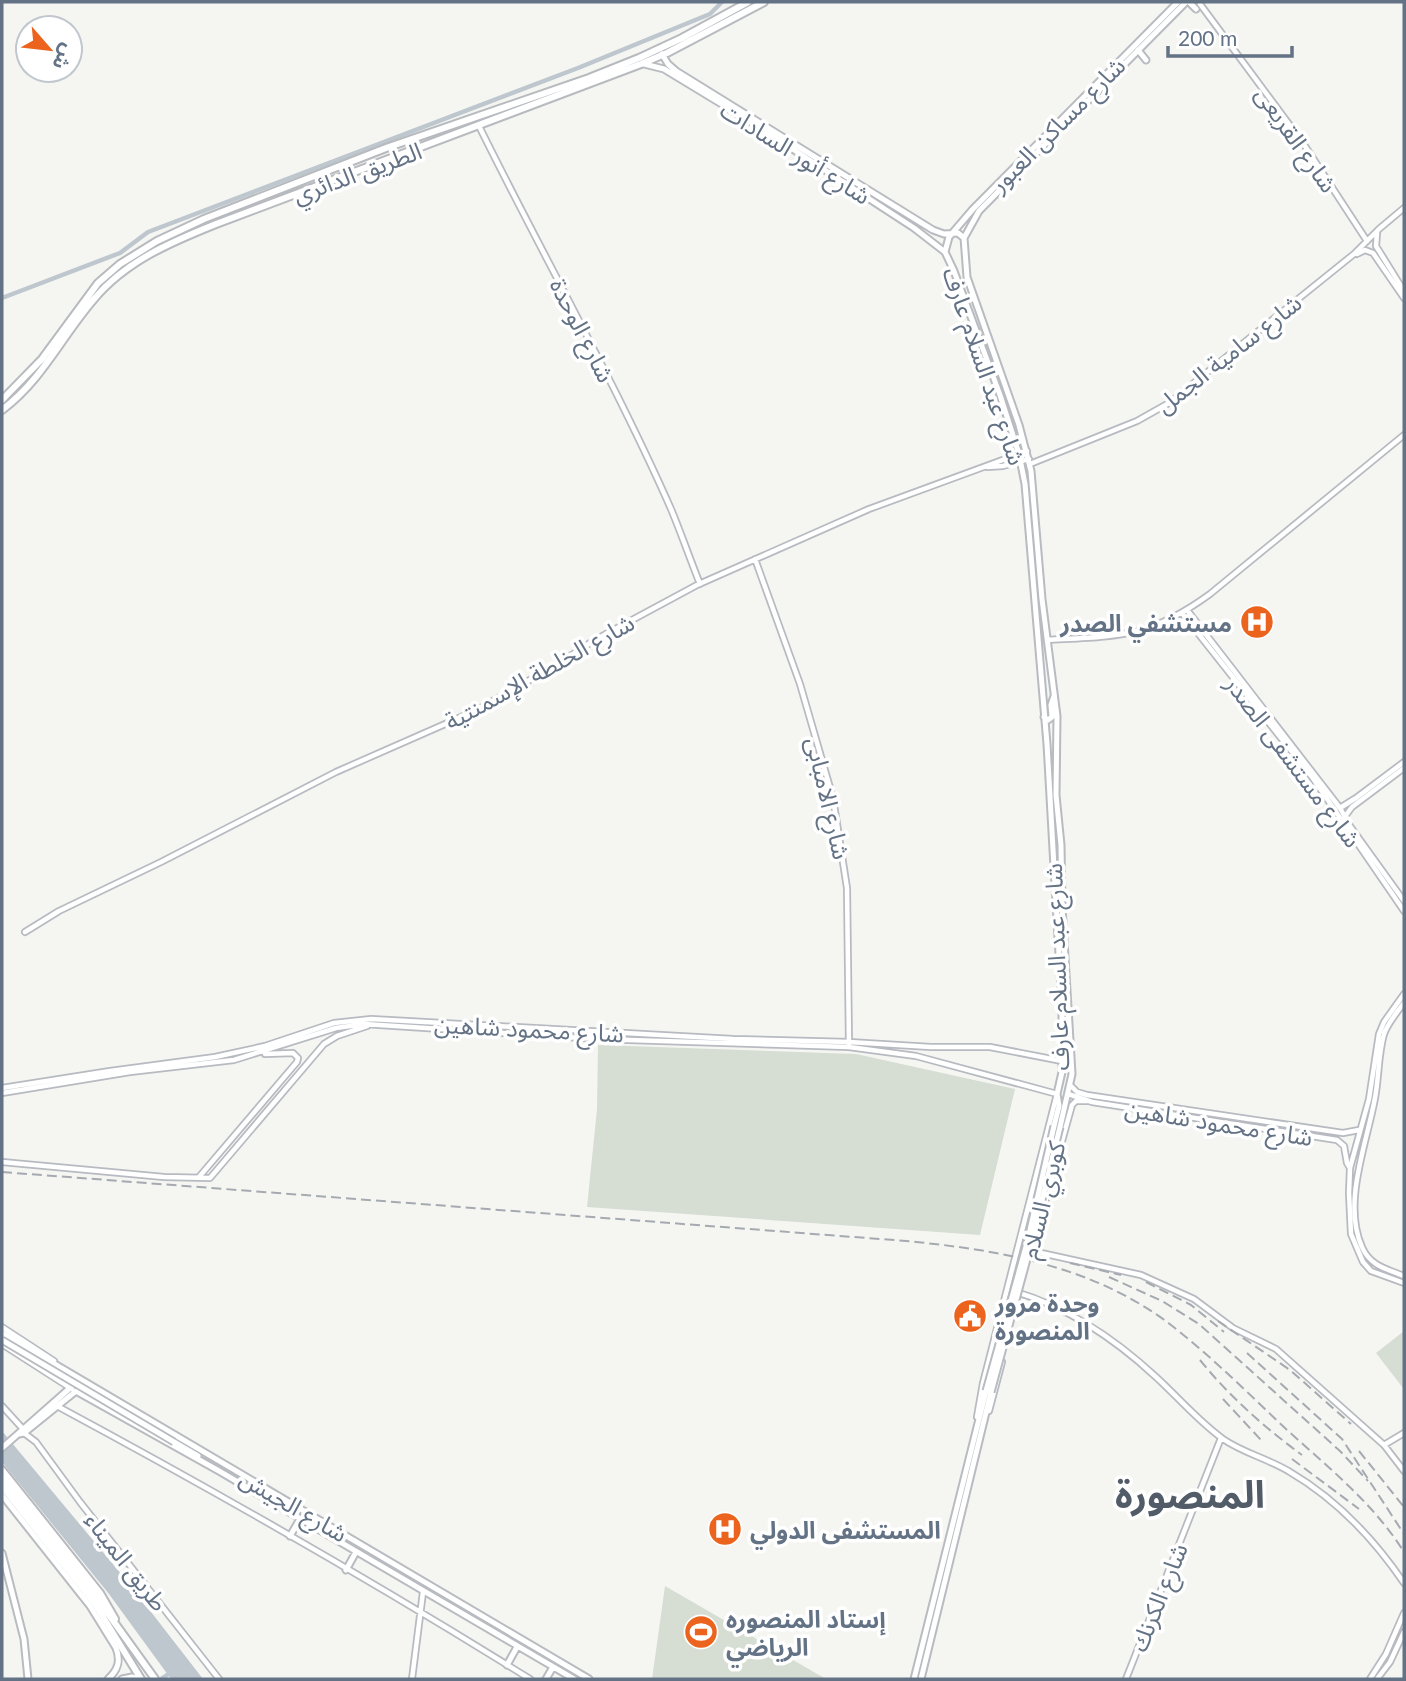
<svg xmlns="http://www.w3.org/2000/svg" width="1406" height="1681" font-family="Lato,'Noto Sans Arabic',sans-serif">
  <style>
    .green { fill: #d6ddd3 }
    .water { fill: #bec7ce }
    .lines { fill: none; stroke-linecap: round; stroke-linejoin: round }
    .canal { stroke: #bec7ce; stroke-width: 4.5 }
    .secondary-casing { stroke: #b7bbc1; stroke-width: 8 }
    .primary-casing { stroke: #b8bbc0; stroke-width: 9 }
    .highway-casing { stroke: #b7babe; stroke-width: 10 }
    .secondary { stroke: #fff; stroke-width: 4.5 }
    .primary { stroke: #fff; stroke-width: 5 }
    .highway { stroke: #fff; stroke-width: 6 }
    .rail { stroke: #a5aab1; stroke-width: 2; stroke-dasharray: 10 5; stroke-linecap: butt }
    .primary-bridge-casing { stroke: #b8bbc0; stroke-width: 9; stroke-linecap: butt }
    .primary-bridge { stroke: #fff; stroke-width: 5 }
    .labels { text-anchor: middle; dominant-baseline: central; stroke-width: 7; stroke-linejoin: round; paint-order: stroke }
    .street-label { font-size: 24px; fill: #637285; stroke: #fff }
    .poi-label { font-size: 24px; font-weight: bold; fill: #637285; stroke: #fff; text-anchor: start }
    .town-label { font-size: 38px; font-weight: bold; fill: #525c69; stroke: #fff }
  </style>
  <rect width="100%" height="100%" fill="#f5f6f2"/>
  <path class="green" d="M598,1045L856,1054L1015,1089L980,1235L587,1207L597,1109Z
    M1404,1331V1387L1403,1388L1376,1353Z
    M665,1586L826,1679H652Z"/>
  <path class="water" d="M2,1431L127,1581L203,1679H171L109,1594L2,1462Z"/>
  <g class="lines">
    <path class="canal" d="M2,298L120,253L148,232L578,68L710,14L722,2
      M161,1679L167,1675"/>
    <g class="secondary-casing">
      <path id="secondary" d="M1200,4L1303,143L1367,241
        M479,126C542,254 613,378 671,509C681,533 690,559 700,584
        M1377,233L1376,246L1404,291
        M1357,254L1365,250L1373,253L1404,298
        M1030,464L1137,421L1169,403L1354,254L1379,229L1404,208
        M987,467L1003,466L1029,459
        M755,559L800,684L833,798L847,888L849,1045
        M1187,610L1340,808L1350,826L1404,901
        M1182,613L1312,777L1404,911
        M1047,640C1118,636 1150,638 1210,594L1404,435
        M1340,808L1356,798L1404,762
        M1341,822L1352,807L1404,768
        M25,932L59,911L161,862L336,772L477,710L561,662L593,641L697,585L869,509L1027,451
        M1404,994L1384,1022L1379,1034L1369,1099L1350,1168L1349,1193L1351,1234L1363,1262L1371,1271L1404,1283
        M1404,1003C1397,1012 1388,1023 1384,1034C1378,1055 1379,1077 1375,1098C1367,1143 1342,1203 1362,1247C1370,1266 1387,1269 1404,1276
        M1070,1085L1077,1092L1087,1095L1343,1133L1359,1130
        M2,1088L110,1071L215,1057L265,1046L334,1023L371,1019L733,1039L849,1042L931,1047H990L1062,1061
        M2,1093L130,1072L234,1060L336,1028L364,1024L597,1039L849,1047L916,1056L1057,1094L983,1383L977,1417
        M1068,1094L1092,1102L1337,1140L1344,1146L1347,1163L1350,1168
        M2,1162L164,1177L210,1178L324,1044L337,1036L367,1026
        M199,1177L297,1062L298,1058L293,1053L265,1054
        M1035,1239L1072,1105L1076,1101H1089
        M1032,1251L1141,1275L1194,1299L1233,1328L1276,1349L1384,1445L1404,1471
        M1016,1292C1070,1308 1115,1339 1156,1377C1179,1398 1198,1421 1223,1439C1243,1453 1269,1459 1290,1472C1336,1499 1374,1539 1404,1583
        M2,1327L54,1361
        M2,1344L72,1389
        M2,1406L23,1429
        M57,1406C217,1492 376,1583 530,1679
        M989,1411L1002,1362
        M24,1433L36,1442L80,1502L219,1679
        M1384,1445L1404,1433
        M412,1679L423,1592
        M1126,1679L1221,1438
        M1370,1679L1386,1654L1404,1613
        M1377,1679L1390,1662L1404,1632"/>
    </g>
    <g class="primary-casing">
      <path id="primary" d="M1189,2L1196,9
        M1138,50L1146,60
        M662,54L668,64L676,71L933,230L944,234L958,233L964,238L967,277L1019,425L1031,471L1042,599L1057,716L1056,795L1061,845L1062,907L1072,1074L1060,1127
        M644,64L664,69L748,120L914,228L945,252L954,271L1000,395L1019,454L1025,484L1047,744L1062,1007V1072L1057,1094L1059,1106L1054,1126
        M964,238L979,211L1186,2
        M945,252L949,237L973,209L1178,2
        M1044,717L1048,720L1052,717L1051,705L1054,696
        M2,1333L589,1679
        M19,1434L24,1433L76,1391L219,1471L574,1679
        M174,1442L198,1456
        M2,1448L78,1381
        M2,1495L90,1606L116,1648C121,1661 118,1670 108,1679
        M290,1536L300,1519
        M2,1553L24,1639L28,1679
        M346,1570L356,1552
        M507,1665L517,1647
        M122,1679L132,1677L139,1679
        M546,1679L553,1667
        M914,1679L986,1391
        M921,1679L991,1392"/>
    </g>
    <g class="highway-casing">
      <path id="highway" d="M2,400L42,359L98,283L120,264L157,241L204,219L386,148L589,78L639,58L682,38L748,2
        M2,410C43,379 61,337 94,299C126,261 171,242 216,224L641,64L667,53L764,2
        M2,1470L100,1593L115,1619
        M2,1477L91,1590L155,1679
        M2,1486L95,1604L141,1679"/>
    </g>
    <use href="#secondary" class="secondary"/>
    <use href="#primary" class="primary"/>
    <use href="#highway" class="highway"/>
    <path class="rail" d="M2,1172L906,1241C1000,1250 1094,1266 1171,1325C1212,1357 1249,1394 1286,1429C1328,1467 1374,1504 1404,1552
      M1070,1263L1121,1275
      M1109,1277L1162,1301L1199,1324L1340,1451L1368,1481
      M1146,1282L1191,1305L1224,1332
      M1218,1321L1290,1370L1351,1424
      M1247,1353L1342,1439L1404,1534
      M1200,1360C1229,1396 1265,1428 1302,1455
      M1223,1399L1261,1440
      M1359,1451L1404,1507
      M1292,1459L1359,1509"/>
    <g class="primary-bridge-casing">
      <path id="primary-bridge" d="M2,1340L174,1442
        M986,1391L1027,1243L1054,1126
        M991,1392L1033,1237L1060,1127"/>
    </g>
    <use href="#primary-bridge" class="primary-bridge"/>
  </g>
  <defs>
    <g id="hospital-disc" transform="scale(1.75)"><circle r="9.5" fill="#eb631d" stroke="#fff"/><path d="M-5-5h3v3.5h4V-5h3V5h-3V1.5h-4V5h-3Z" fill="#fff"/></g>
    <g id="civic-disc" transform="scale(1.75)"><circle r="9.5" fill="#eb631d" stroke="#fff"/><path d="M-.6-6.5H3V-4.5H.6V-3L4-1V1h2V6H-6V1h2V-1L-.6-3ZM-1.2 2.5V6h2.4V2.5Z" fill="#fff"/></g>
    <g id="stadium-disc" transform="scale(1.75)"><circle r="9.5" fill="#eb631d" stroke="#fff"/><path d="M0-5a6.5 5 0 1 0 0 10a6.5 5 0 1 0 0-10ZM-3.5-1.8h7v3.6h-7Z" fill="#fff"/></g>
  </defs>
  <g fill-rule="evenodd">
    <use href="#hospital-disc" x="1257" y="622"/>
    <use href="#civic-disc" x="970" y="1316"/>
    <use href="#hospital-disc" x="725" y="1529"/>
    <use href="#stadium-disc" x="701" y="1632"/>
  </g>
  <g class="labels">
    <g class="street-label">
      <text transform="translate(1057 124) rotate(-45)">شارع مساكن العبور</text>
      <text transform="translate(1297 139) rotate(55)">شارع القريعى</text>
      <text transform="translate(796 152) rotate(32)">شارع أنور السادات</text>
      <text transform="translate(357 172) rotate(-20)">الطريق الدائري</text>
      <text transform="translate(583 330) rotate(63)">شارع الوحدة</text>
      <text transform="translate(1228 353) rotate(-38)">شارع سامية الجمل</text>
      <text transform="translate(985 366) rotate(71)">شارع عبد السلام عارف</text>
      <text transform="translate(539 671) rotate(-29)">شارع الخلطة الإسمنتية</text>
      <text transform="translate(1294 761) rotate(53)">شارع مستشفى الصدر</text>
      <text transform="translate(829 798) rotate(77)">شارع الامبابى</text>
      <text transform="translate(1056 967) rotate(-92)">شارع عبد السلام عارف</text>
      <text transform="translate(529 1028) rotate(3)">شارع محمود شاهين</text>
      <text transform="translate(1219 1122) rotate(9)">شارع محمود شاهين</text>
      <text transform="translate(1042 1200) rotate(-76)">كوبري السلام</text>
      <text transform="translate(294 1505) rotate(30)">شارع الجيش</text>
      <text transform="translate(127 1561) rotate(52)">طريق الميناء</text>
      <text transform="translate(1158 1597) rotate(-68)">شارع الكرنك</text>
    </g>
    <g class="poi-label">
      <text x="1232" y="622" text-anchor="end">مستشفي الصدر</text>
      <text x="995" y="1302">وحدة مرور<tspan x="995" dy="28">المنصورة</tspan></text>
      <text x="750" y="1529">المستشفى الدولي</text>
      <text x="726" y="1618">إستاد المنصوره<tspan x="726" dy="28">الرياضي</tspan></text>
    </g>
    <g class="town-label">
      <text x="1190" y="1493">المنصورة</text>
    </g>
  </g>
  <rect width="1406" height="1681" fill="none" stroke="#637285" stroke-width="7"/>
  <g transform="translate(49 49) rotate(118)"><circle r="33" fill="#ffffff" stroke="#c1c7ce" stroke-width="2"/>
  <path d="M0-5L12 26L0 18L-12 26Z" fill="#eb631d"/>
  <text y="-10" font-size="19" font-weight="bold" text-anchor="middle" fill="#637285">ش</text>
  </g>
  <path d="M1168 46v10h124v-10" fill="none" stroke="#637285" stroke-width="3.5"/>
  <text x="1178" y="46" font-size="21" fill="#637285" stroke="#ffffff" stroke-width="5" paint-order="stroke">200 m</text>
</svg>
